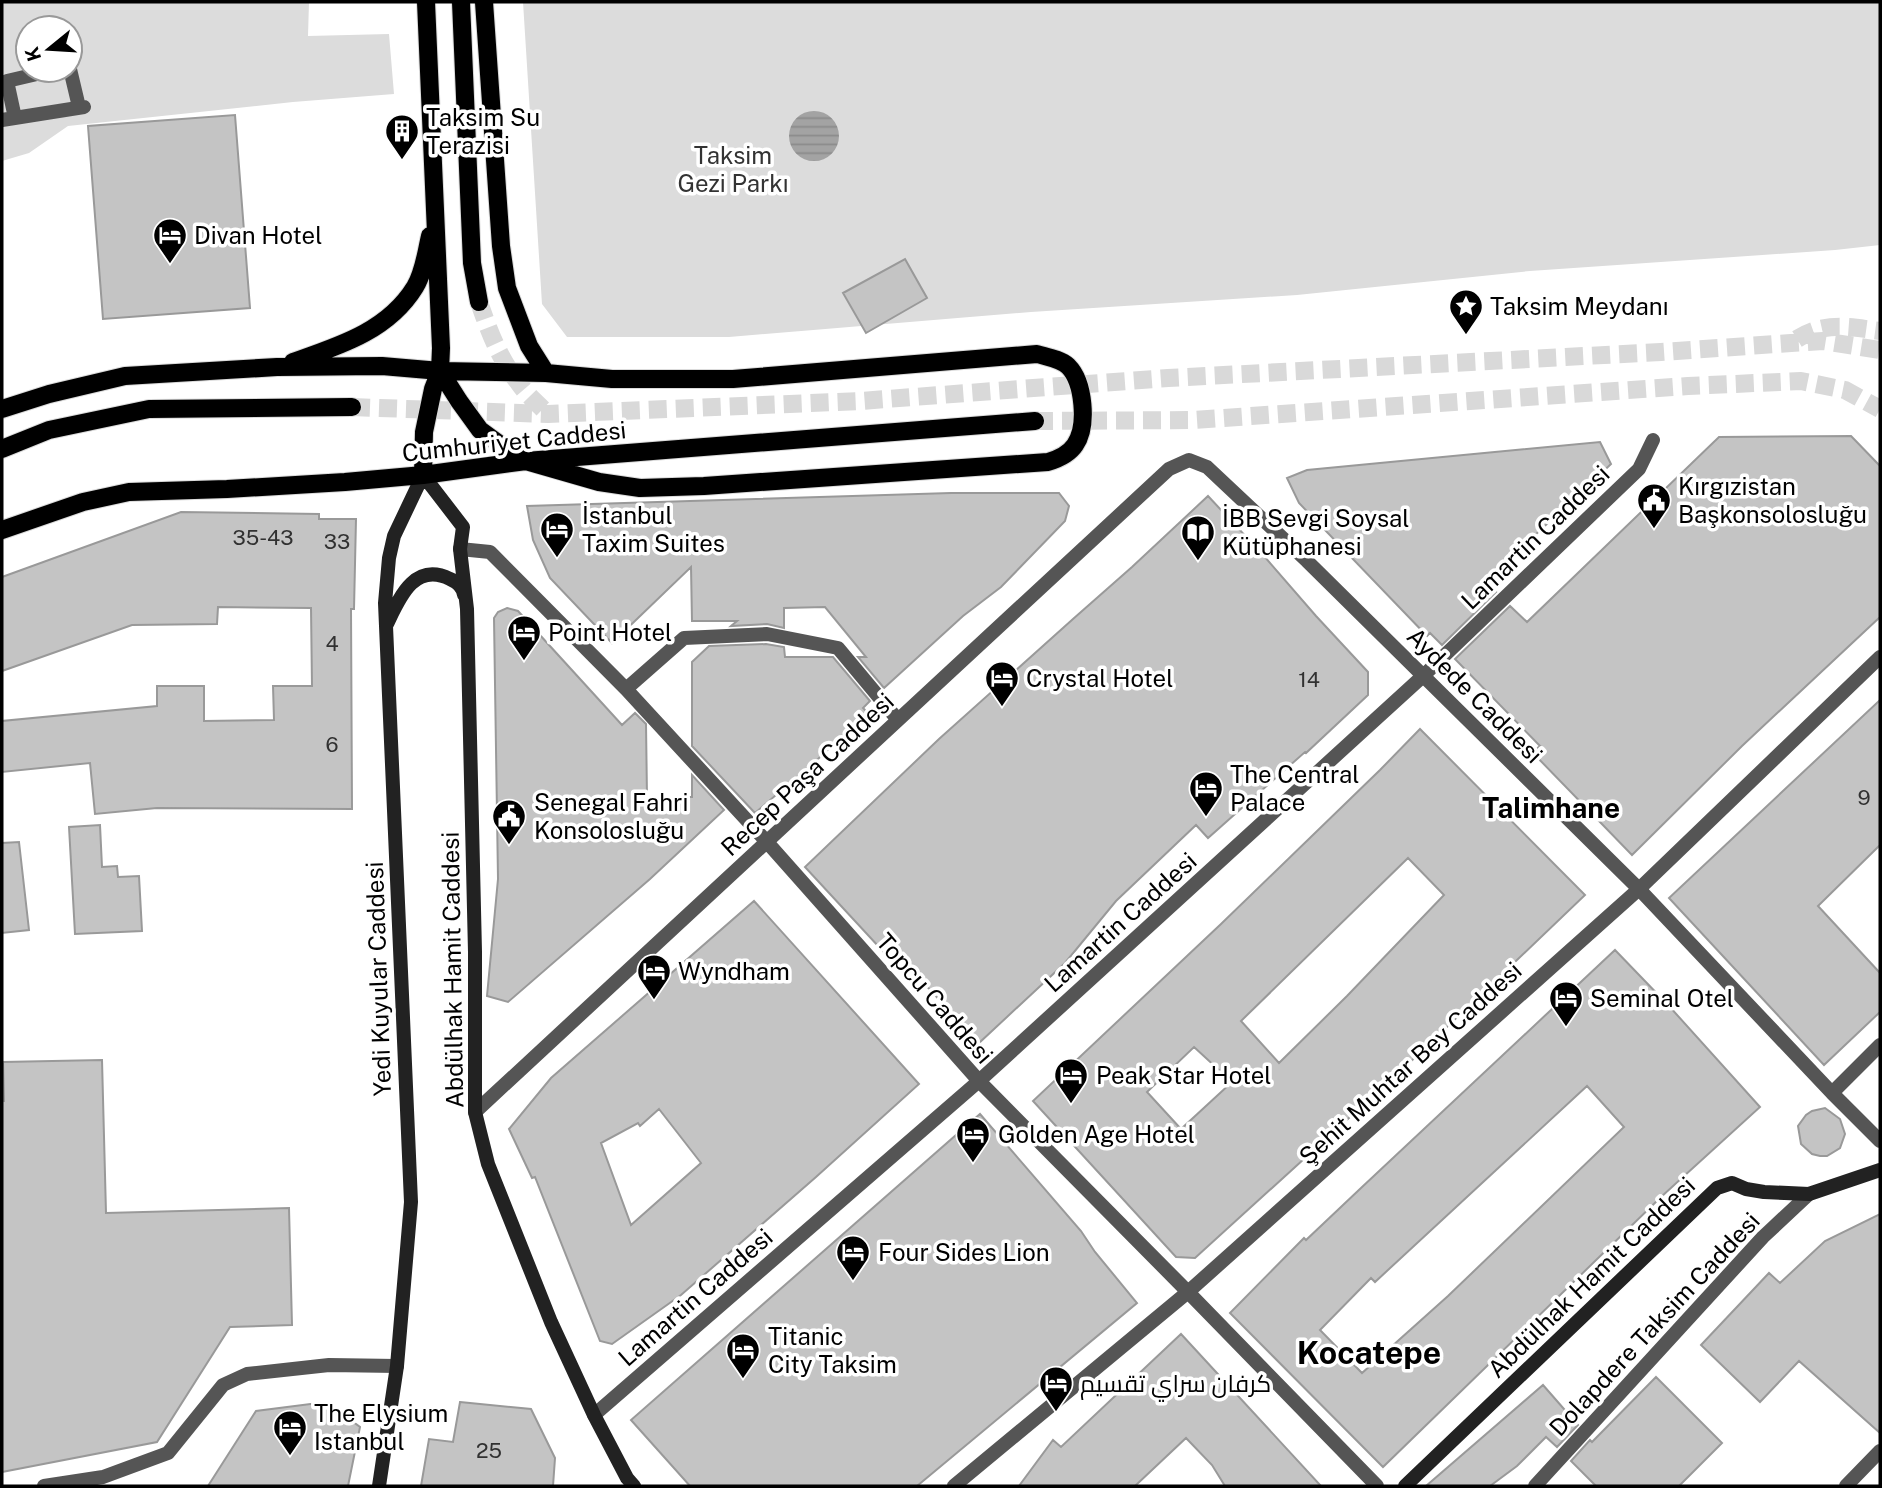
<svg xmlns="http://www.w3.org/2000/svg" width="1882" height="1488" font-family="'Public Sans',Cairo,sans-serif">
  <style>
    .green { fill: #dcdcdc; fill-rule: evenodd }
    .water { fill: url(#water-rules) }
    .building { fill: #c4c4c4; stroke: #999; stroke-width: 2; fill-rule: evenodd }
    .lines { fill: none; stroke-linecap: round; stroke-linejoin: round }
    .primary-tunnel { stroke: #d9d9d9; stroke-width: 18; stroke-dasharray: 18 9; stroke-linecap: butt }
    .primary-casing { stroke: #dbdbdb; stroke-width: 20 }
    .pedestrian { stroke: #555; stroke-width: 14 }
    .minor { stroke: #555; stroke-width: 14 }
    .tertiary { stroke: #555; stroke-width: 14 }
    .secondary { stroke: #222; stroke-width: 14 }
    .primary { stroke: #000; stroke-width: 18 }
    .labels { text-anchor: middle; dominant-baseline: central; stroke-width: 7; stroke-linejoin: round; paint-order: stroke }
    .number-label { font-size: 21px; fill: #313131 }
    .poi-label { font-size: 24px; fill: #000; stroke: #fff; text-anchor: start }
    .park-label { font-size: 24px; fill: #333; stroke: #fff }
    .street-label { font-size: 24px; fill: #000; stroke: #fff }
    .quarter-label { font-size: 28px; font-weight: bold; fill: #000; stroke: #fff }
    .district-label { font-size: 32px; font-weight: bold; fill: #000; stroke: #fff }
  </style>
  <defs>
    <pattern id="water-rules" width="6" height="5" patternUnits="userSpaceOnUse" patternTransform="scale(1.75)"><rect width="6" height="5" fill="#a3a3a3"/><path d="M0 2.5h6" fill="none" stroke="#8b8b8b"/></pattern>
  </defs>
  <rect width="100%" height="100%" fill="#fff"/>
  <path class="green" d="M2,2H309L308,36L389,34L394,94L293,102L68,126L29,153L2,161ZM28,28H70V70H28Z
    M523,2H1880V245L1835,250L1530,271L1297,295L1031,312L729,337H567L542,304Z"/>
  <path class="water" d="M789 136a25 25 0 1 1 50 0a25 25 0 1 1-50 0Z"/>
  <path class="building" d="M235,115L250,308L103,319L88,126Z
    M905,259L927,298L866,333L843,293Z
    M1851,436L1880,466V617L1742,746L1632,855L1532,752L1540,746L1455,659L1510,606L1527,622L1719,437Z
    M1600,442L1611,464L1485,582L1496,592L1442,645L1430,633L1427,636L1299,503L1287,478L1307,470Z
    M951,493H1059L1069,506L1065,521L1001,587L963,616L884,688L858,657H866L825,607L784,608V628L767,624L731,626L737,621H692L691,567L612,643L550,578L533,540L527,506Z
    M1208,496L1264,556L1316,616L1368,672V695L1306,753L1305,752L1208,838L1196,825L1116,901L1065,963L979,1043L910,968L904,974L805,867L939,739L1073,619L1132,567Z
    M181,512L319,514V519H356L354,609H351L352,809L157,808L95,814L90,763L2,772V721L157,706V686H204V721L274,720L273,686H312L311,608L218,607L217,624L132,625L2,671V577Z
    M507,608L518,611L622,725L635,713L646,724L647,797H692V775L724,810L650,879L508,1002L487,996L498,879L494,618L498,612Z
    M766,644L784,647L785,657H833L870,701L863,708L867,712L818,759L755,813L692,746V662L709,646Z
    M1880,700V845L1818,906L1880,973V1012L1824,1065L1669,898Z
    M1420,729L1585,895L1405,1067L1195,1258L1176,1257L1033,1101L1221,924L1380,770ZM1408,858L1444,895L1347,996L1279,1063L1241,1021ZM1194,1047L1232,1082L1181,1129L1147,1092Z
    M100,825L102,867L117,866L118,877L139,876L142,931L75,934L69,827Z
    M19,842L29,930L2,933V843Z
    M754,901L919,1084L816,1177L681,1295L612,1344L600,1341L535,1177L532,1178L509,1129L551,1078ZM659,1109L701,1163L631,1225L601,1143L638,1123L640,1126Z
    M1615,950L1669,1006L1760,1107L1661,1197L1383,1467L1230,1313L1304,1238L1306,1240L1361,1188ZM1587,1086L1624,1127L1448,1296L1362,1373L1320,1330L1371,1278L1375,1282Z
    M102,1060L106,1213L289,1208L292,1325L230,1327L157,1442L2,1472V1101H4L3,1062Z
    M1825,1108L1840,1119L1845,1134L1840,1148L1827,1156H1820L1812,1154L1801,1144L1798,1126L1806,1115L1812,1111Z
    M980,1114L1081,1231L1095,1252L1137,1303L917,1486H690L631,1420Z
    M1880,1214V1433L1799,1361L1760,1402L1701,1345L1769,1273L1780,1283L1825,1241Z
    M1181,1334L1321,1486H1225L1212,1465L1186,1438L1135,1486H1019L1053,1440L1061,1447Z
    M1656,1377L1722,1443L1679,1486H1596L1571,1461L1590,1440L1592,1442Z
    M1543,1385L1578,1425L1557,1447L1546,1437L1517,1466L1490,1486H1426Z
    M326,1402L360,1427L348,1486H208L256,1411Z
    M460,1402L531,1409L555,1458L553,1486H421L429,1439L453,1442Z"/>
  <g class="lines">
    <path class="primary-tunnel" d="M479,302C489,331 499,358 518,382C526,394 538,404 548,414
      M1797,339C1826,321 1849,327 1880,331
      M352,407L548,414L860,401L1168,378L1661,352L1791,343L1823,341L1880,350
      M1035,421L1194,420L1688,386L1801,381L1845,390L1880,409"/>
    <g class="primary-casing">
      <path id="primary" d="M461,2L472,263L479,302
        M484,2L501,246L507,288L529,346L546,373
        M293,362C339,346 388,331 415,287C424,272 426,253 430,236
        M2,409L49,394L125,376L277,367L382,366L440,371L546,373L612,379H733L1037,354C1047,357 1060,359 1068,366C1084,382 1088,426 1075,445C1069,454 1058,459 1048,462L704,486L640,488L599,482L526,461L506,449L480,430L459,401L440,371
        M2,449L49,430L149,409L352,407
        M423,475L424,432L433,389L440,371L441,348L426,2
        M2,530L83,502L129,492L227,489L345,482L423,475L526,461L1035,421"/>
    </g>
    <path class="pedestrian" d="M70,69L79,107
      M15,118L7,81L54,70
      M2,120L84,107
      M460,549L490,552L626,689L767,842L979,1081L1188,1292L1377,1486
      M626,689L684,638L767,634L838,648L898,720
      M1832,1093L1880,1045
      M475,1112L1169,469L1189,460L1207,467L1307,561L1639,889L1832,1093L1880,1141
      M594,1415L979,1081L1423,676L1639,469L1653,440
      M954,1486L1188,1292L1639,889L1880,657"/>
    <path class="minor" d="M44,1486L103,1477L168,1453L223,1385L247,1374L329,1365L397,1366"/>
    <path class="tertiary" d="M1535,1486L1763,1237L1809,1194
      M1846,1486L1880,1451"/>
    <path class="secondary" d="M387,624C399,599 414,561 450,579C457,582 463,587 464,595
      M379,1486L397,1366L411,1202L385,603L389,558L394,536L423,475L463,527L460,549L467,609L475,952V1112L488,1164L551,1322L594,1415L627,1478L634,1486
      M1405,1486L1717,1188L1732,1183L1746,1189L1764,1192L1809,1194L1880,1170"/>
    <use href="#primary" class="primary"/>
  </g>
  <defs>
    <g id="building-pin" transform="scale(1.75)"><path d="M0 17L-7.5 6A9.5 9.5 0 1 1 7.5 6Z" fill="#000" stroke="#fff"/><path d="M-4-6H4V6H1V3H-1V6H-4ZM-2.5-4.3h1.7v1.8h-1.7ZM.8-4.3h1.7v1.8H.8ZM-2.5-1h1.7V.8h-1.7ZM.8-1h1.7V.8H.8Z" fill="#fff"/></g>
    <g id="hotel-pin" transform="scale(1.75)"><path d="M0 17L-7.5 6A9.5 9.5 0 1 1 7.5 6Z" fill="#000" stroke="#fff"/><path d="M-6-4.5h1.5V1H6V5H4.5V3h-9V5H-6ZM-4 0a1.8 1.8 0 1 1 3.6 0ZM.5 0V-2.5h3Q6-2.5 6 0Z" fill="#fff"/></g>
    <g id="sight-pin" transform="scale(1.75)"><path d="M0 17L-7.5 6A9.5 9.5 0 1 1 7.5 6Z" fill="#000" stroke="#fff"/><path d="M0-6L1.8-2.2L6-1.7L2.9 1.2L3.7 5.4L0 3.3L-3.7 5.4L-2.9 1.2L-6-1.7L-1.8-2.2Z" fill="#fff"/></g>
    <g id="civic-pin" transform="scale(1.75)"><path d="M0 17L-7.5 6A9.5 9.5 0 1 1 7.5 6Z" fill="#000" stroke="#fff"/><path d="M-.6-6.5H3V-4.5H.6V-3L4-1V1h2V6H-6V1h2V-1L-.6-3ZM-1.2 2.5V6h2.4V2.5Z" fill="#fff"/></g>
    <g id="library-pin" transform="scale(1.75)"><path d="M0 17L-7.5 6A9.5 9.5 0 1 1 7.5 6Z" fill="#000" stroke="#fff"/><path d="M-6-4Q-3-5.5-.7-3.5V5Q-3 3-6 4ZM6-4Q3-5.5 .7-3.5V5Q3 3 6 4Z" fill="#fff"/></g>
  </defs>
  <g fill-rule="evenodd">
    <use href="#building-pin" x="402" y="131"/>
    <use href="#hotel-pin" x="170" y="235"/>
    <use href="#sight-pin" x="1466" y="306"/>
    <use href="#civic-pin" x="1654" y="500"/>
    <use href="#hotel-pin" x="557" y="529"/>
    <use href="#library-pin" x="1198" y="532"/>
    <use href="#hotel-pin" x="524" y="632"/>
    <use href="#hotel-pin" x="1002" y="678"/>
    <use href="#hotel-pin" x="1206" y="788"/>
    <use href="#civic-pin" x="509" y="816"/>
    <use href="#hotel-pin" x="654" y="971"/>
    <use href="#hotel-pin" x="1566" y="998"/>
    <use href="#hotel-pin" x="1071" y="1075"/>
    <use href="#hotel-pin" x="973" y="1134"/>
    <use href="#hotel-pin" x="853" y="1252"/>
    <use href="#hotel-pin" x="743" y="1350"/>
    <use href="#hotel-pin" x="1056" y="1383"/>
    <use href="#hotel-pin" x="290" y="1427"/>
  </g>
  <g class="labels">
    <g class="number-label">
      <text x="263" y="537">35-43</text>
      <text x="337" y="541">33</text>
      <text x="332" y="643">4</text>
      <text x="1309" y="679">14</text>
      <text x="332" y="744">6</text>
      <text x="1864" y="797">9</text>
      <text x="489" y="1450">25</text>
    </g>
    <g class="poi-label">
      <text x="426" y="117">Taksim Su<tspan x="426" dy="28">Terazisi</tspan></text>
      <text x="194" y="235">Divan Hotel</text>
      <text x="1490" y="306">Taksim Meydanı</text>
      <text x="1678" y="486">Kırgızistan<tspan x="1678" dy="28">Başkonsolosluğu</tspan></text>
      <text x="582" y="515">İstanbul<tspan x="582" dy="28">Taxim Suites</tspan></text>
      <text x="1222" y="518">İBB Sevgi Soysal<tspan x="1222" dy="28">Kütüphanesi</tspan></text>
      <text x="548" y="632">Point Hotel</text>
      <text x="1026" y="678">Crystal Hotel</text>
      <text x="1230" y="774">The Central<tspan x="1230" dy="28">Palace</tspan></text>
      <text x="534" y="802">Senegal Fahri<tspan x="534" dy="28">Konsolosluğu</tspan></text>
      <text x="678" y="971">Wyndham</text>
      <text x="1590" y="998">Seminal Otel</text>
      <text x="1096" y="1075">Peak Star Hotel</text>
      <text x="998" y="1134">Golden Age Hotel</text>
      <text x="878" y="1252">Four Sides Lion</text>
      <text x="768" y="1336">Titanic<tspan x="768" dy="28">City Taksim</tspan></text>
      <text x="1080" y="1383">كرفان سراي تقسيم</text>
      <text x="314" y="1413">The Elysium<tspan x="314" dy="28">Istanbul</tspan></text>
    </g>
    <g class="park-label">
      <text x="733" y="155">Taksim<tspan x="733" dy="28">Gezi Parkı</tspan></text>
    </g>
    <g class="street-label">
      <text transform="translate(514 441) rotate(-6)">Cumhuriyet Caddesi</text>
      <text transform="translate(1535 537) rotate(-44)">Lamartin Caddesi</text>
      <text transform="translate(1475 695) rotate(45)">Aydede Caddesi</text>
      <text transform="translate(807 774) rotate(-43)">Recep Paşa Caddesi</text>
      <text transform="translate(1120 922) rotate(-42)">Lamartin Caddesi</text>
      <text transform="translate(452 970) rotate(-91)">Abdülhak Hamit Caddesi</text>
      <text transform="translate(378 979) rotate(-92)">Yedi Kuyular Caddesi</text>
      <text transform="translate(935 998) rotate(49)">Topcu Caddesi</text>
      <text transform="translate(1410 1063) rotate(-42)">Şehit Muhtar Bey Caddesi</text>
      <text transform="translate(1591 1277) rotate(-44)">Abdülhak Hamit Caddesi</text>
      <text transform="translate(695 1297) rotate(-41)">Lamartin Caddesi</text>
      <text transform="translate(1654 1324) rotate(-47)">Dolapdere Taksim Caddesi</text>
    </g>
    <g class="quarter-label">
      <text x="1551" y="807">Talimhane</text>
    </g>
    <g class="district-label">
      <text x="1369" y="1352">Kocatepe</text>
    </g>
  </g>
  <rect width="1882" height="1488" fill="none" stroke="#000000" stroke-width="7"/>
  <g transform="translate(49 49) rotate(252)"><circle r="33" fill="#ffffff" stroke="#999999" stroke-width="2"/>
  <path d="M0-5L12 26L0 18L-12 26Z" fill="#000000"/>
  <text y="-10" font-size="19" font-weight="bold" text-anchor="middle" fill="#000000">K</text>
  </g>
</svg>
